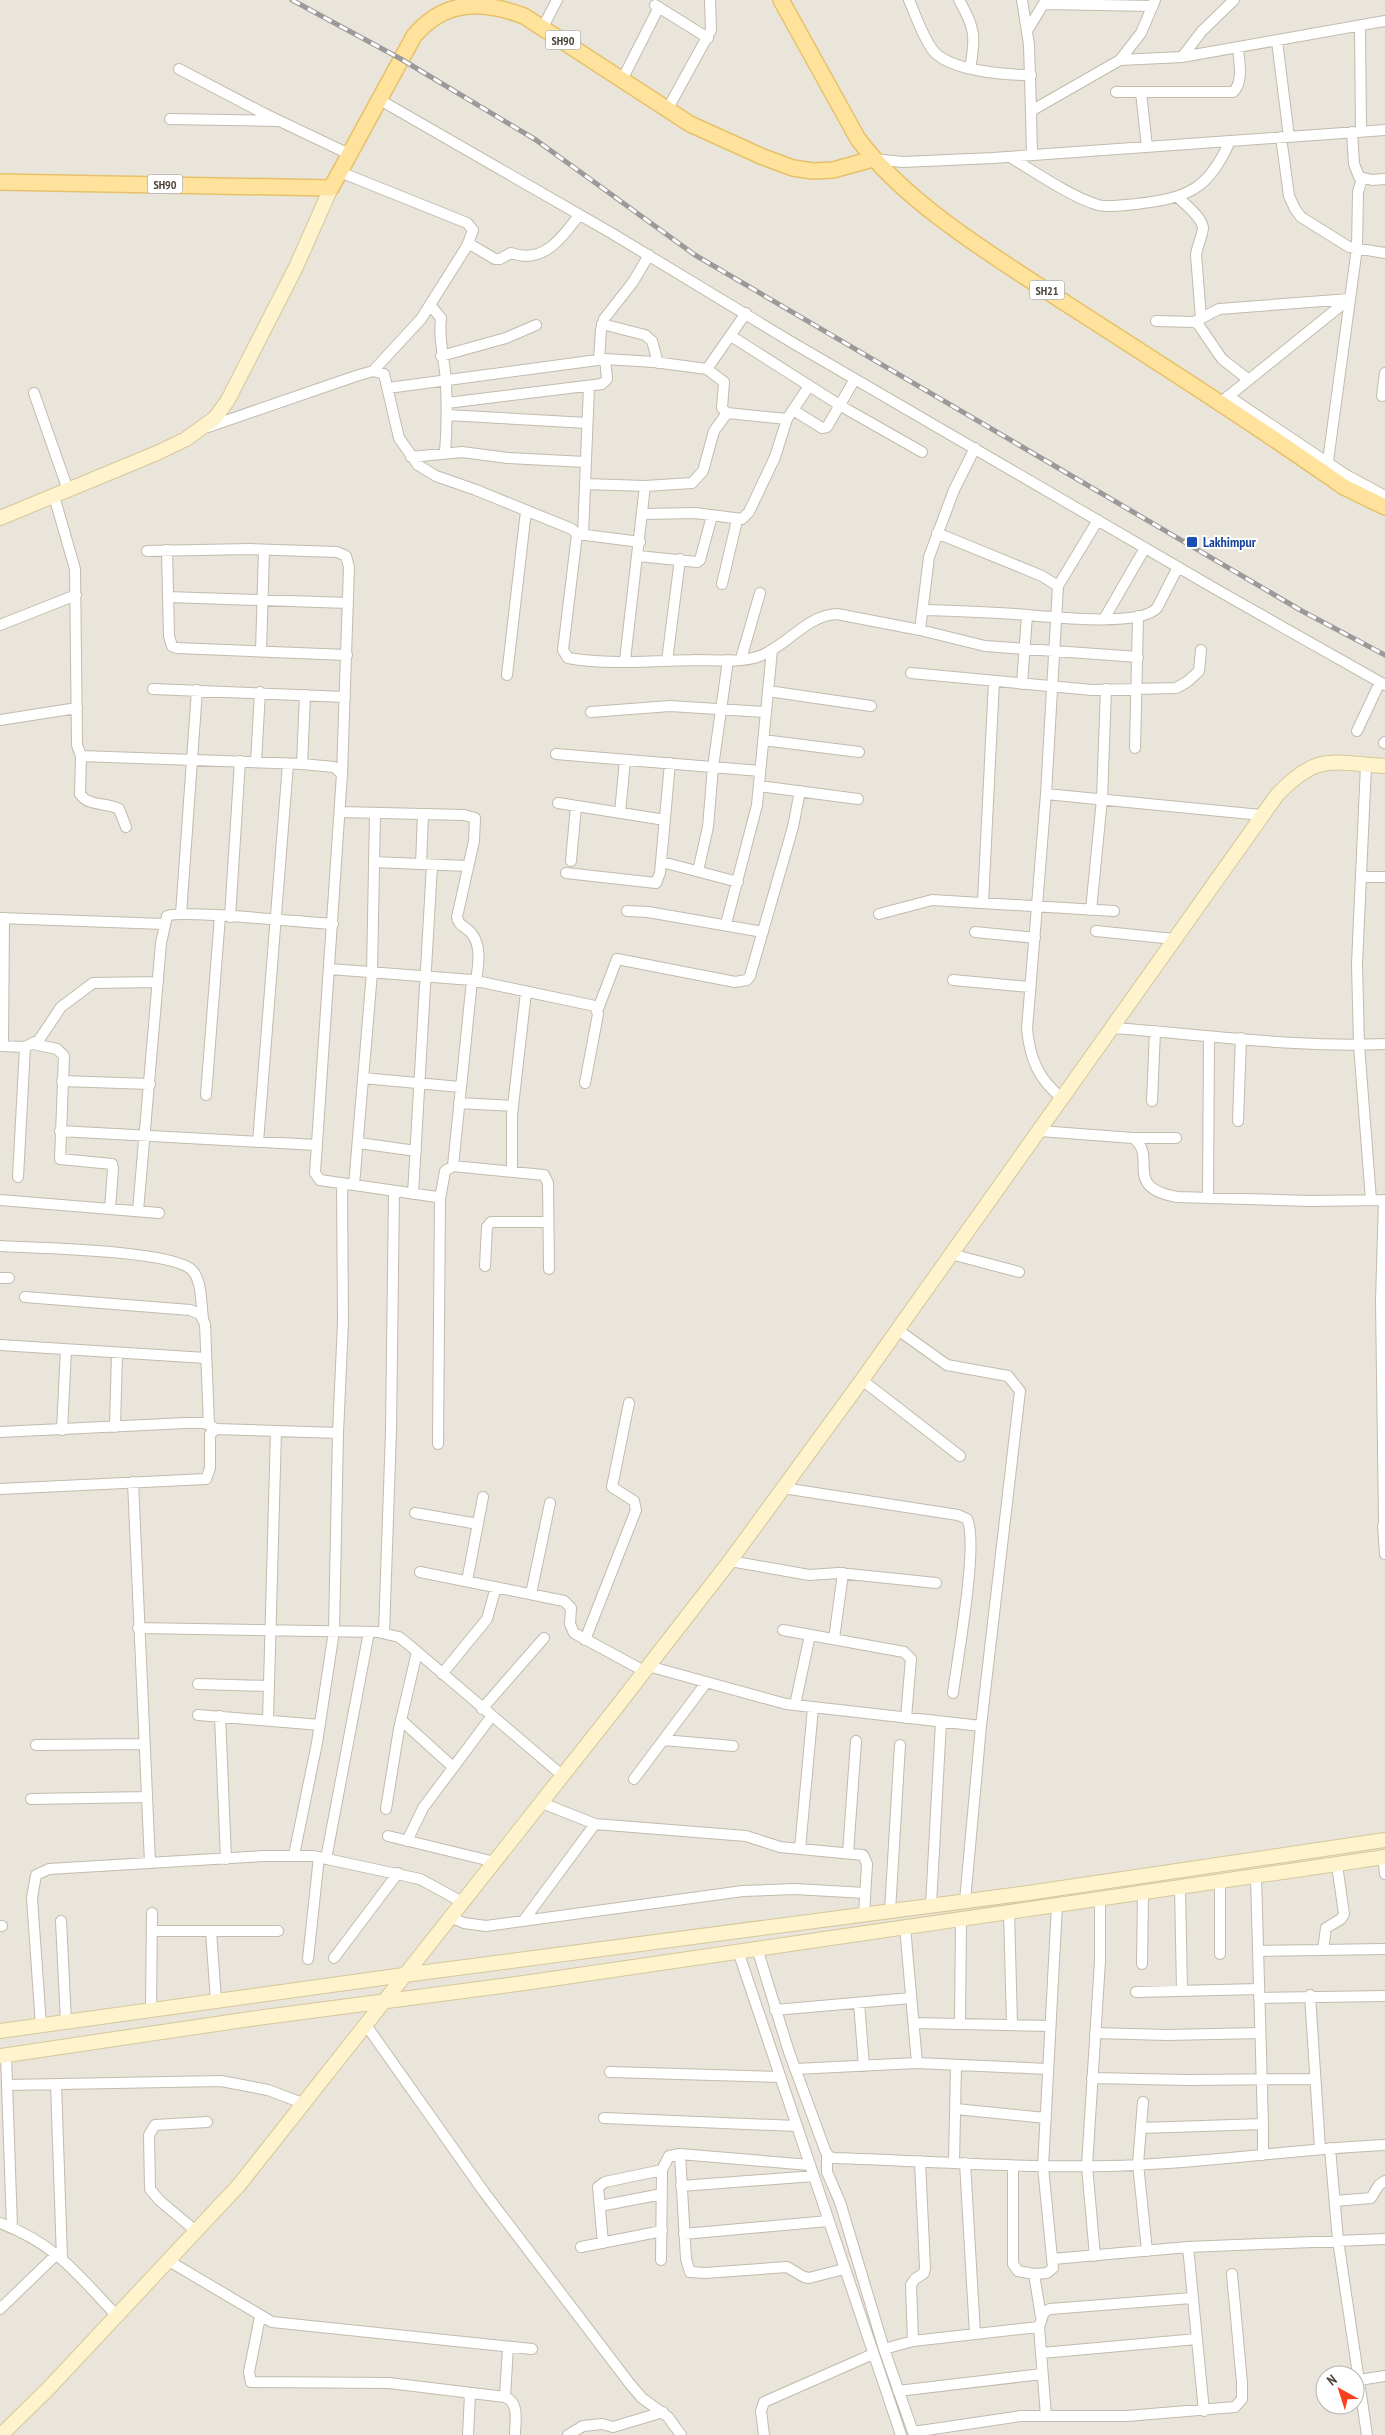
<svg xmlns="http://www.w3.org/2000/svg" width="1385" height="2435" font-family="'PT Sans Narrow',sans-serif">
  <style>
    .residential { fill: #eae5da; fill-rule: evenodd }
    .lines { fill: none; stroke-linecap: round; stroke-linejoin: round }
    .street-casing { stroke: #c2bbae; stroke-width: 12 }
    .secondary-casing { stroke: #d6c79b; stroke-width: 16 }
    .primary-casing { stroke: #e6c16a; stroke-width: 18 }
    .street { stroke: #fff; stroke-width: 10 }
    .secondary { stroke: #fff3cd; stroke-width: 14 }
    .primary { stroke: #ffe39c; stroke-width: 15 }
    .rail-casing { stroke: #9a9a9a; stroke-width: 5 }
    .rail { stroke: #fff; stroke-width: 3; stroke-dasharray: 9; stroke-linecap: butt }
    .transit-dot { fill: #1a4fb4; stroke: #fff; stroke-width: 2 }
    .labels { text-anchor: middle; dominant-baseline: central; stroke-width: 4; stroke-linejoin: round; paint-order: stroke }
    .shield { fill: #fff; stroke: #817c74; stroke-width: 1 }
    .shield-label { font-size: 12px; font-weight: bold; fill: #4b4439 }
    .transit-label { font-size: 14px; font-weight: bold; fill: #164399; stroke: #fff; text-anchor: start }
  </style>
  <rect width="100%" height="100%" fill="#f6f3ec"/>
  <path class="residential" d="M0,0H1385V2435H0ZM1325,2375H1355V2405H1325Z"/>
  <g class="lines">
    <g class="street-casing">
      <path id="street" d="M909,0C916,16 922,35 932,49C947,71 1006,75 1031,75
        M959,0C975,27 976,38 970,68
        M1022,0L1029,45L1031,111
        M1044,4L1153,6
        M655,5L708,38
        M1360,26L1361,132
        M543,27L557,0
        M1027,31L1046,0
        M1277,41L1289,137
        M1182,57L1202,31L1234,0
        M1120,60L1182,57L1385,21
        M179,69L265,114L349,154
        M623,78L659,7
        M1116,92H1233C1244,82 1239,61 1238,48
        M1141,92L1147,147
        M380,100L613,234L793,343L1219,591L1385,685
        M667,110L711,30L710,0
        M170,119L277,121
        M1352,132L1354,164L1359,177L1372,180L1385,179
        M1281,137L1289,196L1295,209L1301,217L1349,247L1385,253
        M1032,155L1031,111L1120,60L1141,33L1155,0
        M1010,157C1035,172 1071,197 1098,205C1110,208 1123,205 1136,204C1188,198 1208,190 1230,141
        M873,159L903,162L993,158L1385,130
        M340,172L467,223L473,230L467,246L421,319L373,371
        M1178,197C1185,205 1202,217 1203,228C1203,234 1197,246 1196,255L1201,318
        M468,243L495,259H500L511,253C543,265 563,237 579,215
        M430,305L441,318C438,341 445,360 446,383C447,406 447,429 445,452
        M1156,321L1194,322L1198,324L1222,359L1249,380
        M1194,322L1219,309L1349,299
        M602,324L645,335L652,341L658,363
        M731,336L841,406L922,452
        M441,356L506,338L536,325
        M599,360L601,330L604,319L633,282L649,255
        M707,369L724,382L722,408L727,413L787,419
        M388,388L605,359L654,362L707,369L746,313
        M34,393L68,490
        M1228,396L1346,475L1385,496
        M1382,396L1385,373
        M1225,399L1349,299
        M447,403L602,384L607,379L605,359
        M793,410L822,428L827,427L855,379
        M447,415L587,423
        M208,427L356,376L373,371L384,374L399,438L418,465L436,476L476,490L572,529L577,534L563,650L568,658C606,665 656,661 695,660C716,660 741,663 760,656C787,646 807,615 837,614L920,630L985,646L1138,657
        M411,457L462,452L508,458L585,462
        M1328,461L1357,248L1358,192L1362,179
        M585,484L645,486L692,483L703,471L714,431L727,413
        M54,496L75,569L77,745L81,756L302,764L334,767L342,774L315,1173L320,1180L437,1197L440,1199L438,1444
        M643,514L695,513L742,519L749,512L775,457L787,419L809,386
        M937,533L1042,576L1058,586L1046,794L1027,1029C1030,1060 1039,1080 1063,1099
        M578,534L640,542
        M583,535L589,386
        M167,550L169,636L172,646L177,648L347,655
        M147,551L250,549L337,552L346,556L349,567L342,774
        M638,556L697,562L700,560L712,516
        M722,584L737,520
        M1058,586L1098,520
        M168,597L348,603
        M924,610C954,611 985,612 1015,614C1043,616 1139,628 1157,608L1178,567
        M1104,619L1145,548
        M0,625L76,595
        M920,630L929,557L954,490L975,448
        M261,651L264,550
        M741,659L760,593
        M625,660L645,486
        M667,661L680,559
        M911,673L1092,690L1176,688L1187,682L1199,671L1201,650
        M507,675L526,511
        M1022,684L1027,615
        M153,689L345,697
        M768,691L871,706
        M591,712L670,706L765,712
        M0,720L77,708
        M1357,731L1380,682
        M763,740L859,752
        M1384,743L1385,742
        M1135,748L1138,616
        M556,754L760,771
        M81,756L80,794C89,807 106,802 119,809L126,827
        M256,762L260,692
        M302,764L305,695
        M1366,765L1357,964L1359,1045L1371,1200
        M759,786L858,799
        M1046,794L1261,815
        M558,803L665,820
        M340,812L464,815L475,818L474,841L457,917C458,926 467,927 472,934C482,947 478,966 476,981
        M620,813L625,760
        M571,861L576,806
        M374,862L467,866
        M662,862L738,882
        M421,864L423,814
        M698,871L708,827L713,767L728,660
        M566,873L656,883L660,873L670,763
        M1362,877H1385
        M983,902L994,681
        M1091,910L1102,799L1106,689
        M627,911L648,912L763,932
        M181,914L197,690
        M879,914L932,900L1114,911
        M230,917L240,761
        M0,918L164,924
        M726,924L757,805L772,650
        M1096,931L1174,939
        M975,932L1035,938
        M330,969L472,980L595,1006L598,1014L585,1083
        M953,980L1030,987
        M598,1009L617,959L735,982L747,980L750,976L793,827L800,791
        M1112,1028C1202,1034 1294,1048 1385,1044
        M33,1044L57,1049L64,1056L60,1159L112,1164L113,1169L110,1209
        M0,1046L25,1047L39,1040L61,1007L93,983L158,982
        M3,1046L4,918
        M363,1078L460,1087
        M62,1081L150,1084
        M206,1095L220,916
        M1152,1101L1155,1031
        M459,1103L513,1106
        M1238,1121L1241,1038
        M60,1131L316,1145
        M1040,1131L1133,1138C1159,1157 1121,1187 1177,1197L1310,1201L1385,1200
        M1133,1138H1176
        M258,1142L288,764
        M359,1143L416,1151
        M453,1166L472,980
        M512,1171V1115L526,992
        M18,1177L25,1047
        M354,1185L372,973L375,813
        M413,1194L432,865
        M1208,1198L1209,1037
        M440,1199L445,1171L453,1166L544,1175L548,1183L549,1269
        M0,1200L159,1213
        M1384,1200L1381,1301L1384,1522
        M138,1211L161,943L167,916C179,909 309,923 333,924
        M0,1246C35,1248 171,1250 192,1270C202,1280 201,1305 203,1318
        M951,1254L1019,1272
        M485,1266L487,1227L491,1222H548
        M0,1278H9
        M25,1297L190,1310L200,1314L205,1324L209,1425
        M898,1330L947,1365L1008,1376L1020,1391L981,1726L965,1901
        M0,1345L206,1358
        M862,1380L960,1456
        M115,1427L117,1353
        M62,1430L66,1350
        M0,1432L186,1423H204L213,1427
        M133,1482L150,1863
        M783,1488L958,1515L967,1519C979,1543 957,1661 953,1693
        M0,1489L206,1479L210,1468V1434L217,1429L338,1433
        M415,1513L478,1524
        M1385,1522L1383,1526L1385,1554
        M730,1561L809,1575L839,1573L936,1583
        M420,1572L564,1601L571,1608L570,1624L574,1633L644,1671
        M467,1581L483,1497
        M531,1594L550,1503
        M138,1628L378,1632L399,1637L408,1644L563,1776
        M783,1630L904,1652L911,1659L906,1718
        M384,1633L391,1431L394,1191
        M834,1639L843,1573
        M585,1640L636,1510L634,1501L612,1487L629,1403
        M648,1666L786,1704L981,1726
        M442,1674L487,1619L496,1587
        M198,1684L268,1686
        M795,1705L810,1635
        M482,1709L544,1638
        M198,1715L320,1725
        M220,1716L226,1859
        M268,1720L276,1431
        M401,1720L453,1767
        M663,1740L733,1746
        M36,1745L144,1744
        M634,1779L706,1683
        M31,1799L147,1797
        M542,1803L595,1824L746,1836L780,1847L863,1855L867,1864L864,1914
        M386,1809L399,1729L417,1652
        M388,1836L495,1862
        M407,1841L423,1808L491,1717
        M800,1849L813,1708
        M848,1853L856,1741
        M294,1855L317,1743L334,1631L338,1433L343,1322L342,1183
        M1383,1858L1385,1874
        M326,1859L369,1632
        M1220,1882V1954
        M1180,1888L1182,1991
        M931,1905L941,1722
        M890,1911L900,1745
        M1009,1912L1012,2024
        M450,1917L464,1923L486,1926L743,1891L795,1889L865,1893
        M524,1920L595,1824
        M61,1921L66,2022
        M0,1926H2
        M905,1927L917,2063
        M152,1931H278
        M211,1931L216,2001
        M757,1948L789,2052L825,2150L829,2157L834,2158C926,2161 1018,2168 1110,2166C1202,2164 1293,2149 1385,2145
        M1323,1950L1326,1928L1341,1919L1344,1914L1337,1865
        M738,1951L901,2435
        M1258,1951L1385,1949
        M334,1958L398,1873
        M308,1959L319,1857
        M1142,1964L1143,1893
        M1136,1992L1259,1989
        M1310,1995L1320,2149
        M1259,1998L1385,1996
        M859,2003L864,2066
        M151,2010L152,1913
        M775,2010L911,1998
        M914,2023L1050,2026
        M960,2023L961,1919
        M366,2025L484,2192L630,2384L642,2398L668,2417L681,2435
        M41,2026L32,1898L36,1875L49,1869L264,1856H313L420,1879L462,1902
        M1095,2033L1167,2035L1260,2033
        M6,2055L12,2227
        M795,2069L917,2063L1048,2069
        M610,2072L780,2077
        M1092,2078L1187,2080L1314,2079
        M56,2084L62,2258
        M7,2085L221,2081L268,2090L305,2104
        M1143,2102L1138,2164L1147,2251
        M956,2109L1046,2118
        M604,2118L797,2126
        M1263,2124V2155
        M1141,2128L1263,2124L1256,1877
        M1330,2148L1338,2240L1367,2435
        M680,2154L686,2259L690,2272L705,2273L787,2267L804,2277L809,2278L844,2269
        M827,2154V2172L840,2202L884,2349
        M954,2163L956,2065
        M965,2163L975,2334
        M1013,2166V2264L1018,2271L1034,2274L1041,2317
        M681,2186L814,2176
        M1335,2201L1371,2198L1379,2185L1385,2181
        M600,2206L662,2194
        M0,2223C56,2244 77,2274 117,2316
        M197,2232L159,2200L150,2189L149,2135L155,2125L207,2122
        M684,2234L828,2221
        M603,2243L598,2187L605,2182L662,2170
        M581,2247L662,2231
        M1188,2247L1204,2411
        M1095,2256L1087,2166L1100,1961V1899
        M1053,2259L1188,2247L1385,2239
        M661,2260L662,2170L669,2156L680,2154L810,2165
        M169,2261L272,2322L532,2349
        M1034,2274L1047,2273L1053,2268L1043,2167L1057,1905
        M0,2309L57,2254
        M260,2317L249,2372L251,2382L389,2383L505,2397C520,2403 515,2421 515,2435
        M913,2341L911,2285L915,2279L924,2273L925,2268L920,2161
        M1042,2353L1197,2339
        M1359,2380L1385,2376
        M898,2391L1042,2374
        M505,2397L508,2347
        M1046,2416L1039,2327L1044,2312L1050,2309L1192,2298
        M913,2432L1021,2416H1127L1235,2407L1242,2399V2383L1232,2274
        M468,2435L470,2394
        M568,2435L583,2426L602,2424L613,2427L663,2412
        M764,2435L761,2411L764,2402L873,2354
        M914,2435L884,2349L913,2341L1039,2327"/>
    </g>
    <g class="secondary-casing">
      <path id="secondary" d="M0,518L157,453L186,439L215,418L228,400L296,267L331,188
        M0,2031L404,1975L1028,1893L1385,1840
        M0,2056L257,2018L524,1983L1385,1857
        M1,2435L48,2389L239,2185L612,1713L730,1561L862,1380L1277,795C1318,752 1331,763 1385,766"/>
    </g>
    <g class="primary-casing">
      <path id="primary" d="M781,0L858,139C908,206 1000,260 1070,306C1162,365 1254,424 1344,487L1385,507
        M0,182L331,188L414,36C444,0 481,0 524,16L690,124L763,157L793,168L813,171L833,170L873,159"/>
    </g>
    <use href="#street" class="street"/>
    <use href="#secondary" class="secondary"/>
    <use href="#primary" class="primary"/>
    <g class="rail-casing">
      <path id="rail" d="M292,0L401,59L536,140L695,255L1302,611L1385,655"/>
    </g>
    <use href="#rail" class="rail"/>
  </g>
  <rect class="transit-dot" x="1186" y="536" width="12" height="12" rx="2.5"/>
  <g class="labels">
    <g class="shield">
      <rect x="545.5" y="30.5" width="35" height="19" rx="4"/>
      <rect x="147.5" y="174.5" width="35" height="19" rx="4"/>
      <rect x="1029.5" y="280.5" width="35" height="19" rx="4"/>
    </g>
    <g class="shield-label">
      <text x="563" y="40">SH90</text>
      <text x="165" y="184">SH90</text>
      <text x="1047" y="290">SH21</text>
    </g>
    <g class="transit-label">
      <text x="1203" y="542">Lakhimpur</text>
    </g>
  </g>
  <g transform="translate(1340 2390) rotate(321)"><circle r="24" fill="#ffffff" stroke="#b7b4b0"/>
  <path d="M0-4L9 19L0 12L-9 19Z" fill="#fc3f1d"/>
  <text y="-8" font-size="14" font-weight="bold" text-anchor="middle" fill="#4b4439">N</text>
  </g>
</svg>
